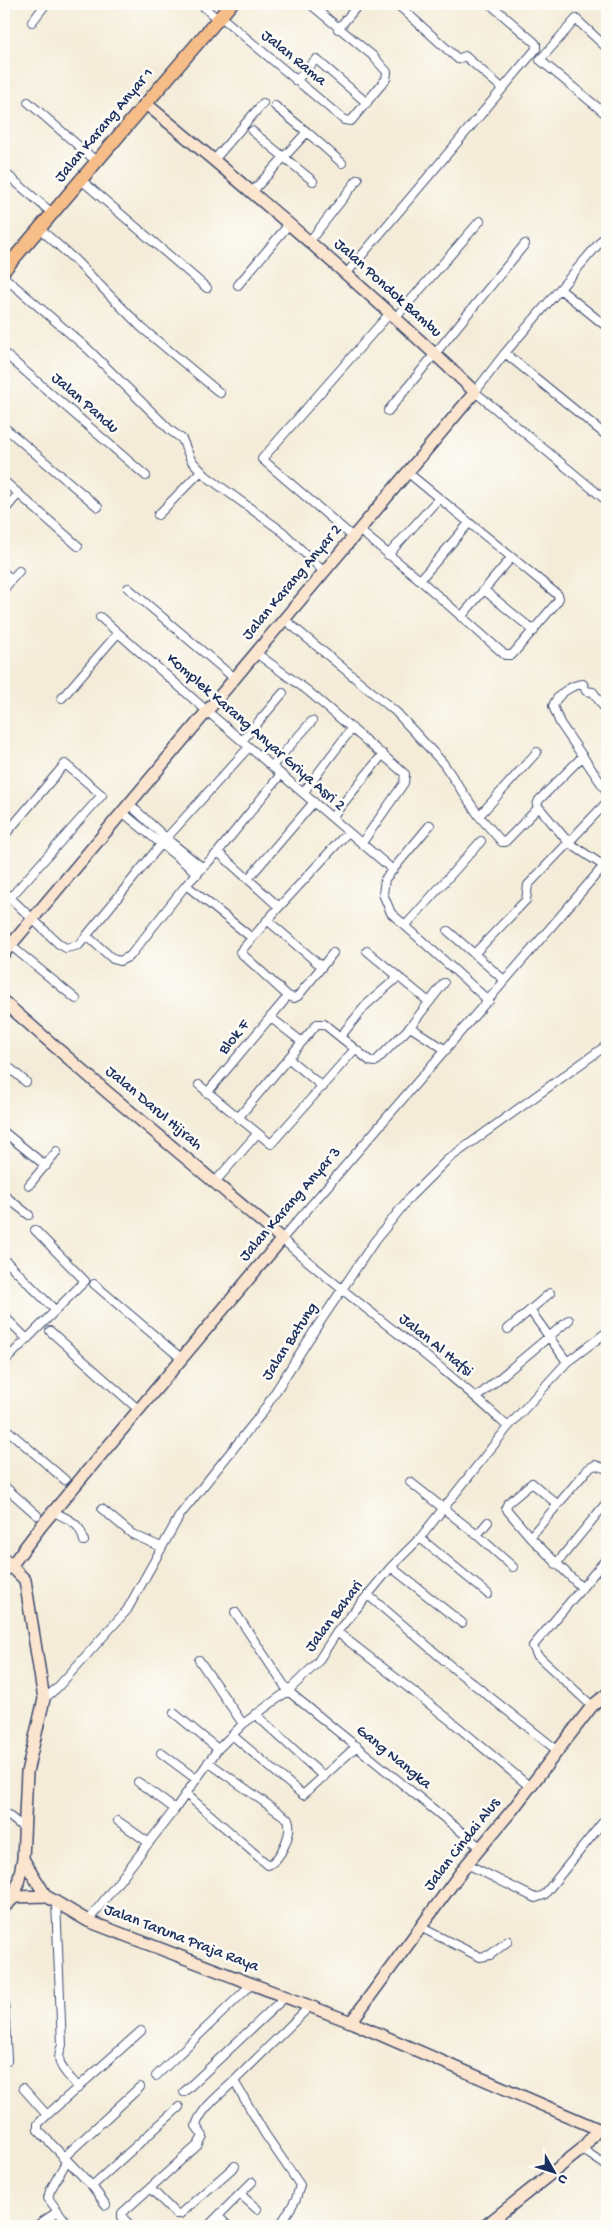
<svg xmlns="http://www.w3.org/2000/svg" width="611" height="2230" font-family="'Gochi Hand',sans-serif">
  <style>
    .lines { fill: none; stroke-linecap: round; stroke-linejoin: round }
    .street-casing { stroke: #3c4b70; stroke-width: 10 }
    .secondary-casing { stroke: #3c4b70; stroke-width: 14 }
    .primary-casing { stroke: #3c4b70; stroke-width: 15 }
    .street { stroke: #fff; stroke-width: 8 }
    .secondary { stroke: #fce5cf; stroke-width: 11 }
    .primary { stroke: #f7bd88; stroke-width: 12 }
    .labels { text-anchor: middle; dominant-baseline: central; stroke-width: 5; stroke-linejoin: round; paint-order: stroke }
    .street-label { font-size: 16px; fill: #1b2f5e; stroke: #fdfcf7 }
  </style>
  <rect width="100%" height="100%" fill="#fdfcf7"/>
  <filter id="ink" filterUnits="userSpaceOnUse"><feTurbulence type="fractalNoise" baseFrequency=".02" numOctaves="2"/><feDisplacementMap in="SourceGraphic" scale="10" xChannelSelector="R" yChannelSelector="G"/><feConvolveMatrix kernelMatrix="1 2 1 2 8 2 1 2 1" color-interpolation-filters="sRGB"/></filter>
  <filter id="wash" filterUnits="userSpaceOnUse"><feTurbulence type="fractalNoise" baseFrequency=".0096" numOctaves="4" result="noise"/><feDisplacementMap in="SourceGraphic" scale="20" xChannelSelector="R" yChannelSelector="G"/><feGaussianBlur stdDeviation="1.12" result="paint"/><feColorMatrix in="noise" values="0 0 0 0 0 0 0 0 0 0 0 0 0 0 0 0 0 1.4 0 .05"/><feComposite in="paint" operator="in"/></filter>
  <g filter="url(#wash)">
    <rect width="100%" height="100%" fill="#f4ecd8"/>
  </g>
  <g filter="url(#ink)">
    <g class="lines">
      <g class="street-casing">
        <path id="street" d="M201,4L218,20
          M397,4L458,59L465,56L502,88
          M220,16L344,120L351,121L386,79L387,72L373,56L310,4
          M32,22L46,4
          M338,29L359,4
          M607,48L576,19L540,60L607,115
          M296,81L316,59L367,103
          M28,102L96,161
          M275,106L307,132
          M252,131L313,181
          M214,160L263,103
          M4,172L52,213
          M80,179L207,288
          M252,192L307,132L342,163
          M39,228L75,260L142,328L220,393
          M607,234L505,353L475,392L607,501
          M309,242L358,179
          M346,274L536,49V44L533,41L490,4
          M4,277L88,349L170,430L182,439L191,460L206,476L283,532L324,572
          M238,285L290,223
          M561,290L607,327
          M396,317L480,221
          M4,353L146,476
          M505,353L607,436
          M388,411L525,244
          M4,427L98,507
          M4,481L78,546
          M4,511L18,494
          M158,515L201,471
          M359,530L420,580L505,655H512L557,602L559,598L558,595L407,472
          M353,537L262,459L391,312
          M388,555L439,498
          M4,573L12,579L4,589
          M12,579L19,571
          M420,580L469,523
          M128,588L234,678
          M484,590L534,631
          M100,617L207,711L393,870
          M461,617L511,558
          M284,619L396,712L443,763L479,816L502,842H505L538,808
          M256,653L308,691L405,774L404,783L362,843
          M62,698L118,633
          M607,712L593,692L586,691L583,684C570,685 557,695 553,706L560,723L607,792
          M242,741L283,693
          M583,756L539,800L537,805L569,843L604,866
          M272,766L312,721
          M303,793L352,728
          M129,804L167,839L203,868
          M122,812L198,874
          M479,816L537,752
          M332,817L383,754
          M430,825L385,879L383,894L391,913L489,1001
          M4,836L65,764L102,795L10,898
          M218,852L279,907L348,832
          M248,879L314,802
          M186,885L252,938
          M4,892L59,944L66,948L79,945L162,843L249,747
          M279,907L240,952L288,996L294,998L298,996L333,953
          M267,920L321,966
          M406,925L481,841
          M448,931L504,980
          M87,936L113,959L120,961L130,956L186,885L218,852L281,774
          M10,945L76,999
          M367,951L429,1002
          M475,953L526,900L528,885L607,802
          M270,1017L302,1042
          M410,1027L446,1050
          M340,1037L366,1005L398,977
          M289,1059L323,1087
          M4,1063L26,1082
          M199,1085L271,1144L355,1049
          M207,1093L284,1001
          M238,1118L317,1024H324L370,1061L375,1062L410,1027L444,983
          M4,1132L46,1166
          M214,1183L257,1134
          M29,1185L57,1151
          M4,1195L29,1215
          M4,1259L55,1310
          M94,1284L182,1359
          M530,1310L567,1362
          M4,1316L27,1339
          M508,1329L550,1293
          M50,1331L139,1410
          M4,1362L85,1281L35,1230
          M477,1397L569,1320
          M4,1427L65,1480
          M508,1427C437,1359 355,1304 282,1239L607,862
          M410,1482L477,1535L513,1567
          M4,1486L37,1515
          M102,1509L132,1534L161,1547
          M54,1512C69,1520 80,1522 84,1541
          M477,1535L488,1522
          M420,1538L488,1594
          M531,1538L508,1511L506,1507L508,1503L532,1483L557,1504
          M556,1564L607,1502
          M391,1567L462,1623
          M4,1574L11,1566
          M582,1588L531,1538V1536L588,1469L595,1465L607,1469
          M368,1595L452,1667L558,1751
          M235,1612L288,1691L480,1847
          M337,1632L451,1721L529,1786
          M199,1660L243,1724
          M44,1699L57,1688L127,1610L180,1515L262,1413L316,1328L374,1242L410,1197L447,1160L607,1045
          M592,1706L537,1655L533,1646L607,1558
          M174,1713L218,1749
          M255,1714L324,1777
          M232,1735L303,1795L357,1746
          M161,1753L196,1779
          M138,1782L175,1809
          M186,1794L268,1865C281,1860 293,1832 288,1819L208,1762
          M4,1812L24,1828
          M118,1821L149,1843
          M467,1864L535,1898L544,1895L607,1817
          M56,1902L62,2045C53,2065 67,2073 79,2088
          M88,1921L175,1809L218,1749L243,1724L288,1691L317,1663L337,1632L391,1567L420,1538L508,1427L567,1362L607,1332
          M420,1927L480,1957L490,1955L508,1941
          M4,1998L7,2061
          M141,2031L47,2115L38,2124V2130L92,2186L179,2107
          M156,2076L253,1983
          M23,2088L47,2115
          M184,2092L286,1996
          M582,2149L607,2166
          M63,2158L140,2087
          M66,2162L50,2191L48,2198L69,2226
          M92,2186L106,2205
          M150,2188L176,2214H180L235,2166
          M240,2194L257,2209
          M218,2216L228,2226
          M284,2219L296,2199L300,2185L265,2134L234,2081L310,2006
          M36,2226L57,2212
          M131,2226L122,2217V2213L198,2145L203,2136L196,2126C200,2109 222,2093 234,2081
          M208,2226L252,2182
          M279,2226L284,2219L291,2226"/>
      </g>
      <g class="secondary-casing">
        <path id="secondary" d="M4,953L475,392C369,291 258,196 145,103
          M4,1002L107,1092L282,1239L42,1525L11,1566
          M4,1559L25,1580L44,1699L27,1772L23,1859L15,1897
          M23,1859L46,1896
          M4,1907L15,1897L46,1896L88,1921L351,2022L598,2129L582,2149L485,2226
          M351,2022L467,1864L513,1809L592,1706L607,1694"/>
      </g>
      <g class="primary-casing">
        <path id="primary" d="M4,270L231,4"/>
      </g>
      <use href="#street" class="street"/>
      <use href="#secondary" class="secondary"/>
      <use href="#primary" class="primary"/>
    </g>
  </g>
  <g class="labels">
    <g class="street-label">
      <text transform="translate(293 59) rotate(39)">Jalan Rama</text>
      <text transform="translate(105 126) rotate(-50)">Jalan Karang Anyar 1</text>
      <text transform="translate(387 289) rotate(42)">Jalan Pondok Bambu</text>
      <text transform="translate(84 404) rotate(41)">Jalan Pandu</text>
      <text transform="translate(293 583) rotate(-50)">Jalan Karang Anyar 2</text>
      <text transform="translate(255 733) rotate(41)">Komplek Karang Anyar Griya Asri 2</text>
      <text transform="translate(235 1038) rotate(-51)">Blok F</text>
      <text transform="translate(153 1109) rotate(40)">Jalan Darul Hijrah</text>
      <text transform="translate(291 1205) rotate(-49)">Jalan Karang Anyar 3</text>
      <text transform="translate(291 1342) rotate(-57)">Jalan Batung</text>
      <text transform="translate(435 1346) rotate(39)">Jalan Al Hafsi</text>
      <text transform="translate(335 1617) rotate(-53)">Jalan Bahari</text>
      <text transform="translate(393 1758) rotate(39)">Gang Nangka</text>
      <text transform="translate(463 1845) rotate(-52)">Jalan Cindai Alus</text>
      <text transform="translate(181 1939) rotate(21)">Jalan Taruna Praja Raya</text>
    </g>
  </g>
  <rect width="611" height="2230" fill="none" stroke="#fdfcf7" stroke-width="20"/>
  <g transform="translate(554 2172) rotate(129)" stroke="#fdfcf7" stroke-width="4" paint-order="stroke">
  <path d="M0-4L9 19L0 12L-9 19Z" fill="#1b2f5e"/>
  <text y="-8" font-size="14" font-weight="bold" text-anchor="middle" fill="#1b2f5e">U</text>
  </g>
</svg>
